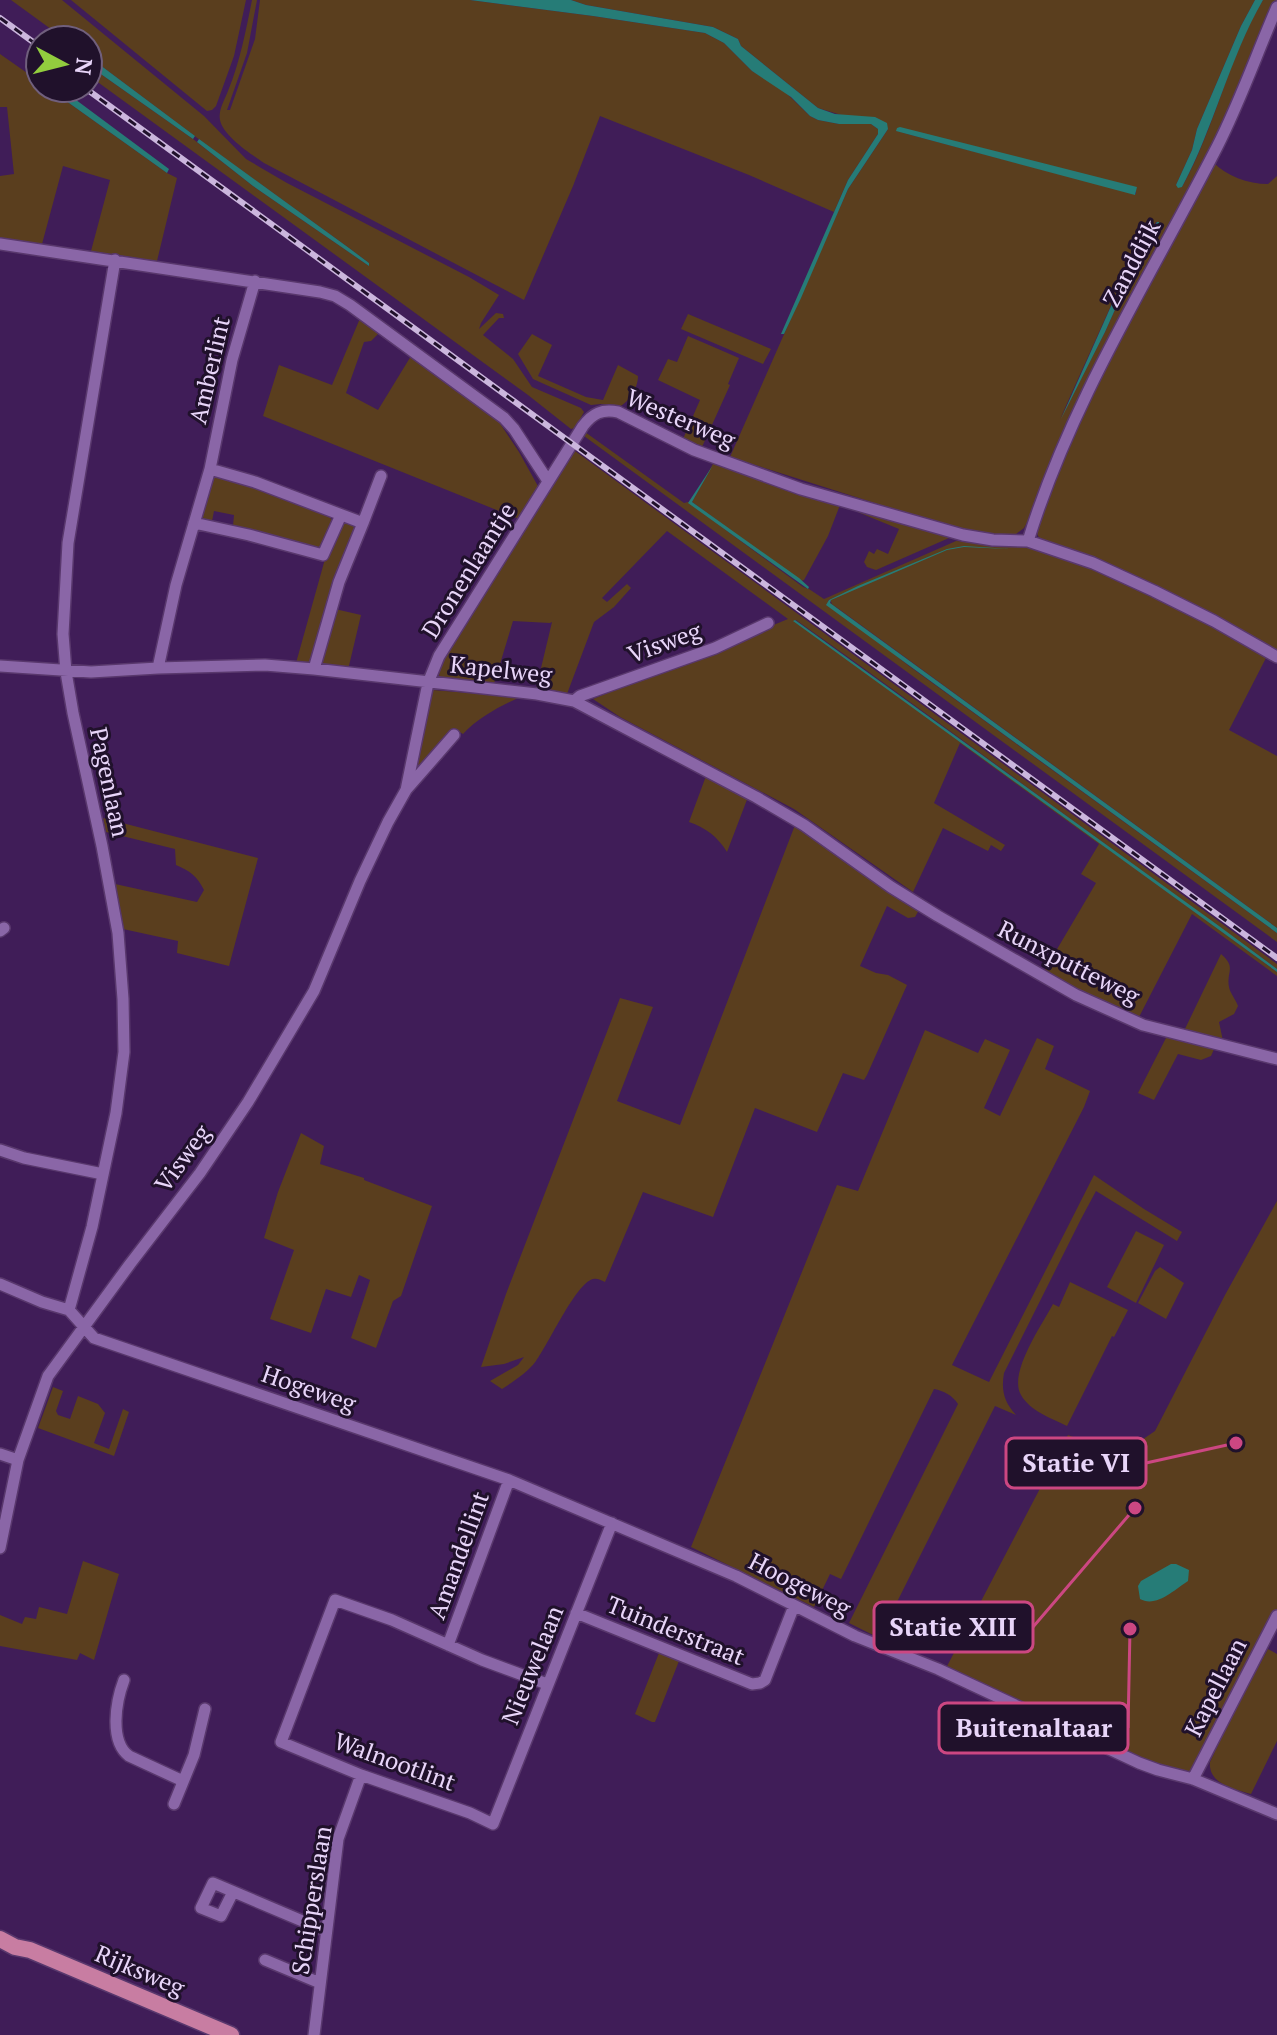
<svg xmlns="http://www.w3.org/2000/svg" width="1277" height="2035" font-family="'PT Serif',serif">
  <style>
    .green { fill: #5a3e1e; fill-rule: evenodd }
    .water { fill: #267c77 }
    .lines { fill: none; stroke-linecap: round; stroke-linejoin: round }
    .minor-casing { stroke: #59386d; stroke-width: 14 }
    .primary-casing { stroke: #59386d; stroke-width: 19 }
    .minor { stroke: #8a66a7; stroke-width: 11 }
    .primary { stroke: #c87da2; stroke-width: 16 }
    .rail-casing { stroke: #cbb6dd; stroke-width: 6 }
    .rail { stroke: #20112b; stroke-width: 3; stroke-dasharray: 9; stroke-linecap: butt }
    .labels { text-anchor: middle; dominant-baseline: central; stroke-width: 6; stroke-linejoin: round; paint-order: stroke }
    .street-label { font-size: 24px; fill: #e8d5f9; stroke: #20112b }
    .leader { fill: none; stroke: #cc4782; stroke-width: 3 }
    .callout-dot { fill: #cc4782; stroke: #20112b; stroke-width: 3 }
    .callout { fill: #20112b; stroke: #cc4782; stroke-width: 3 }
    .callout-label { font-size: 26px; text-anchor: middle; font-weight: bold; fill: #e8d5f9 }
  </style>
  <rect width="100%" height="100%" fill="#401d58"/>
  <path class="green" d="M11,0H62L204,116L246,159L287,183L469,277L499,295L481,323L479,329L496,313L503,314L504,318H499L483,335L513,359L532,387L581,408L584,412L575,428L571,429L528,395L88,75V65L193,139L253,186L369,266V263L349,248L204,143L88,56V40H66Z
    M71,0H246L234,56L216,106L212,110L207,111Z
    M252,0H257L247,53L227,110H230L255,39L260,0H470L593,16L705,33L724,43L752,71L782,89L810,116L818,120L839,124H871L878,129V134L848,180L834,212L749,175L600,116L573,186L524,300L264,163C251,154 223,136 220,120C218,110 225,99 228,91C240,62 246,30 252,0Z
    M551,0H1255L1241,26L1197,129L1192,150L1176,185L1182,187C1215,128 1228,58 1263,0H1276L1271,12L1268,13L1227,117L1071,416V419L1034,510L1024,528L1016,534L1010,535L975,533L950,527L730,457L848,189L888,129L818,108L741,46L738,39L713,27L586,5L571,0ZM896,131L1136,188V194H1135ZM1156,222L1160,223L1159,225L1126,285L1105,332L1060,419L1127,270Z
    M0,54L40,82V88H48L167,173L177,178L157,261L91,251L110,180L63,166L42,244L0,238V176L14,174L7,107H0Z
    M1213,162C1226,176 1248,184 1268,184L1277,176V652L1045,543L1038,536L1037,532L1060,464L1092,392L1182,220L1185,219Z
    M688,314L771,349L763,364L681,329Z
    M361,316L381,331L371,341L364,342L346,393L378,410L411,356L497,419L519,452L539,488L519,519L263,416L279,365L332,385Z
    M532,334L552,345L538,376L586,397L603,400L618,365L638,376C638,388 629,402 619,407L601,404L591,405L533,379L518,354Z
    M688,336L739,358L728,384L730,385L702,447L683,439L700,400L658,380L668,359L677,362Z
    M585,432L684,503L688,502L803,587L809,589L824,599L956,541L1020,545L1054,553L1118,579L1203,620L1267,656L1229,730L1277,756V928L832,604L830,599L828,601L909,666L1277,933V942L584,436Z
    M575,451L1277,964V969L855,662L796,620H794L1273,969L1277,972V976L1192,914L1138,1019L1043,973L1096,883L1081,874L1099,844L960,743L934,803L1005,845L1001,851L991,845L988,851L943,828L913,892L794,809L620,717L593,699L788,619L667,531L602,598L607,602L627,584L631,588L614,607L594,622L567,694L536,689L552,622L550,623L513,621L493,687L444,681L439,676L440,668L451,645Z
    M714,462L741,474L840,505L828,536L804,580L801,581L692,502Z
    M216,475L327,514L332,520V524L322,547L319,549L233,526L234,515L214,511L212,521L209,523L200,518L213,476Z
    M860,510L949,537V538L876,570L867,567L864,562L869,551L874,554L877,549L888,554L899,529L860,513L858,512Z
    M343,522L352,524L356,530L310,663H296L325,559L329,550L332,551L339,534L337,532Z
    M335,609L361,615L348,670L325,666L321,660Z
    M432,690L520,697C499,707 479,717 463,734L453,728L413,777Z
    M706,776L748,797L727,852C717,836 706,828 689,822Z
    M103,818L258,858L229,966L177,953L178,941L123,929L115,884L197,902L204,890C197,876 190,871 176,865L175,849L106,832Z
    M795,825L919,910L915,917L908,918L887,906L860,966L876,973L888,975L907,985L867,1075L864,1080L843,1073L817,1132L755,1108L713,1217L643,1192L605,1282C600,1280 598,1278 593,1279C576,1283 548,1345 536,1361C527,1373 514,1381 502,1389L490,1381L518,1365L524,1357L504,1364L481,1367L506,1294L620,998L653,1007L617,1101L680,1125Z
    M1221,954C1237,968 1226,971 1229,987C1230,993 1236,1000 1238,1006L1234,1014L1219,1022L1223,1041L1184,1031Z
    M925,1030L978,1053L985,1039L1010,1050L984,1108L1000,1116L1037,1038L1054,1046L1045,1069L1090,1091L1084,1107L952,1365L989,1382L1094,1175L1144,1209L1182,1232L1177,1241L1096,1191L1081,1219L1004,1373C1001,1390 1004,1402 1016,1415L995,1406L879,1638L849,1623L958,1404C952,1395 944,1391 934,1389L841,1579L830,1574L814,1607L691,1547L837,1185L858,1191Z
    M1167,1036L1215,1047L1211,1056L1201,1060L1178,1054L1154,1100L1138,1093Z
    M301,1133L324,1146L320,1164L364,1178V1180L432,1206L401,1296L393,1301L376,1348L351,1338L370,1280L359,1275L351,1297L326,1289L311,1333L270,1319L294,1250L264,1238L278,1192Z
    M1277,1201V1610L1189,1775L1141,1760L945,1670L1068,1435L1106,1450L1133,1446L1155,1431L1225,1295Z
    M1136,1231L1164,1245L1136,1303L1107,1287Z
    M1160,1267L1184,1283L1166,1319L1138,1303L1155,1271Z
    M1070,1282L1128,1310L1114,1337L1112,1336L1067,1426C1051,1418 1030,1411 1021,1395C1008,1373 1042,1325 1053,1304L1059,1307Z
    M53,1387L63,1391L56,1411L58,1415L70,1419L78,1396L98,1404L105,1413L94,1443L109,1449L123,1409L129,1412L114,1456L38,1428Z
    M83,1561L119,1574L94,1660L80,1653L77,1660L0,1646V1615L22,1624L25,1617L36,1619L39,1607L67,1614Z
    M1268,1649L1277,1654V1741L1251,1794C1234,1789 1208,1784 1210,1762L1230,1719Z
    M659,1653L679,1660V1661L655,1722H652L635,1714Z"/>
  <path class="water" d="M470,0H571L586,5L713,27L738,39L741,46L818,108L835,114L875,117L887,123L888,129L848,189L801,298L784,334H781L848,180L878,134V129L871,124H839L818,120L810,116L791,97L752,71L724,43L705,33L593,16Z
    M1255,0H1263C1229,59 1214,128 1182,187L1178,188L1176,185L1192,150L1197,129L1241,26Z
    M88,56L195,136L193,139L88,65Z
    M48,88H60L169,169L167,173Z
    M900,127L1137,187L1135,195L896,131L897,128Z
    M199,139L349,248L369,263V266L253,186L197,142Z
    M1157,222H1159V225L1126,285L1105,332L1061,419L1127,270Z
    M713,465L692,502L799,578L809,587L808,589L688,503Z
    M964,546L1010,549L964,547L947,550L831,600L830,603L1277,928V933L826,605L829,600L858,586L947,549Z
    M795,620L1219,926L1277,969V972L793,621Z
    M1171,1564H1176L1189,1570L1188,1581C1174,1590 1156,1608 1140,1599L1138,1586L1141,1581Z"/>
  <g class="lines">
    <g class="minor-casing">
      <path id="minor" d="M0,244L320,292L335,296L350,305L504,418L514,429L548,481
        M210,469L255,482L363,523L339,582L314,669
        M194,523L249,535L323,555L341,515
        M363,523L381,476
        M1028,541C1071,401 1151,276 1217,147C1240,102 1257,53 1277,7
        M0,666L91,672L158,668L265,665L314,669L537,694L574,701L756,797L804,825L891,887L938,916L1076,995L1143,1025L1277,1059
        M158,668L176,585L210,469L232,360L255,281
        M574,701L580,696L715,648L768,623
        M406,790L428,683L439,656L583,426C593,413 602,409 618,412L694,450L801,489L963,535L993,540L1028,541L1093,563L1154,591L1214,621L1277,657
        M0,931L4,928
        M0,1150L24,1158L103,1174
        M0,1284L42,1302L69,1310L94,1338L509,1480L736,1576L855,1636L938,1669L1139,1763L1158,1770L1193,1779L1277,1814
        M69,1310L92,1227L116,1113L124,1052L123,999L118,933L102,846L73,713L66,672L63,634L68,543L115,260
        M0,1454L18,1460
        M0,1548L18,1460L48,1376L130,1264L200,1173L248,1102L314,991L360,881L388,822L406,790L454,735
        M576,1613L752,1684L760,1683L765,1680L794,1606
        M448,1645L509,1480
        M124,1680C116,1701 109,1741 129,1756L183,1781
        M547,1684L482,1660L392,1620L335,1600L281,1742L361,1775L470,1813L493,1824L612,1523
        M1193,1779L1277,1616
        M174,1804L194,1755L205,1709
        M233,1892L221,1916L201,1908L213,1883L326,1931
        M265,1960L320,1983
        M314,2035L338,1839L361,1775"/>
    </g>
    <g class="primary-casing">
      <path id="primary" d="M0,1939L15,1947L30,1950L231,2035"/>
    </g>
    <use href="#minor" class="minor"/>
    <use href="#primary" class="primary"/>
    <g class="rail-casing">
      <path id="rail" d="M0,18L40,47
        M85,88L1277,958"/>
    </g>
    <use href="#rail" class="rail"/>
  </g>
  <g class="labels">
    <g class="street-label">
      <text transform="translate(1131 263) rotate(-62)">Zanddijk</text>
      <text transform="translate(209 370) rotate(-77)">Amberlint</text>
      <text transform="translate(681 418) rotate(23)">Westerweg</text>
      <text transform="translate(468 570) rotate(-58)">Dronenlaantje</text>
      <text transform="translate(664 642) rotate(-20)">Visweg</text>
      <text transform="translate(501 669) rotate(6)">Kapelweg</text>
      <text transform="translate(110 782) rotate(78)">Pagenlaan</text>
      <text transform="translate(1069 962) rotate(27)">Runxputteweg</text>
      <text transform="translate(182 1158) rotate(-54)">Visweg</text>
      <text transform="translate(309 1388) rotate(19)">Hogeweg</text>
      <text transform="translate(458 1555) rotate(-70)">Amandellint</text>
      <text transform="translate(800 1584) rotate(27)">Hoogeweg</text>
      <text transform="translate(676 1630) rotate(22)">Tuinderstraat</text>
      <text transform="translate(532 1665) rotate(-68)">Nieuwelaan</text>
      <text transform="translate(1215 1687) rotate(-63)">Kapellaan</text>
      <text transform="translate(395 1761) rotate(20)">Walnootlint</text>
      <text transform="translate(311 1900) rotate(-81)">Schipperslaan</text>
      <text transform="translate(140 1970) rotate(23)">Rijksweg</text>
    </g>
  </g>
  <path class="leader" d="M1236 1443L1146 1463M1135 1508L1033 1627M1130 1629L1128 1728"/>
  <g class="callout-dot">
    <circle cx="1236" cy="1443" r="8"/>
    <circle cx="1135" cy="1508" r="8"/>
    <circle cx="1130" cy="1629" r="8"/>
  </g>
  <g class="callout">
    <rect x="1006" y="1438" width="140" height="50" rx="8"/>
    <rect x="874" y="1602" width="159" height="50" rx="8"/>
    <rect x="939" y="1703" width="189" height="50" rx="8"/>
  </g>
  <g class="callout-label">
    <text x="1076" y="1472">Statie VI</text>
    <text x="953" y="1636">Statie XIII</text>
    <text x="1034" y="1737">Buitenaltaar</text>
  </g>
  <g transform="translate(64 64) rotate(97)"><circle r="38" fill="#20112b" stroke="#705f7d" stroke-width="2"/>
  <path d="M0-6L14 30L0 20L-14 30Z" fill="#92cd3e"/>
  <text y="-12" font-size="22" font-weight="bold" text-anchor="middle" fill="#e8d5f9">N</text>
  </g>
</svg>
